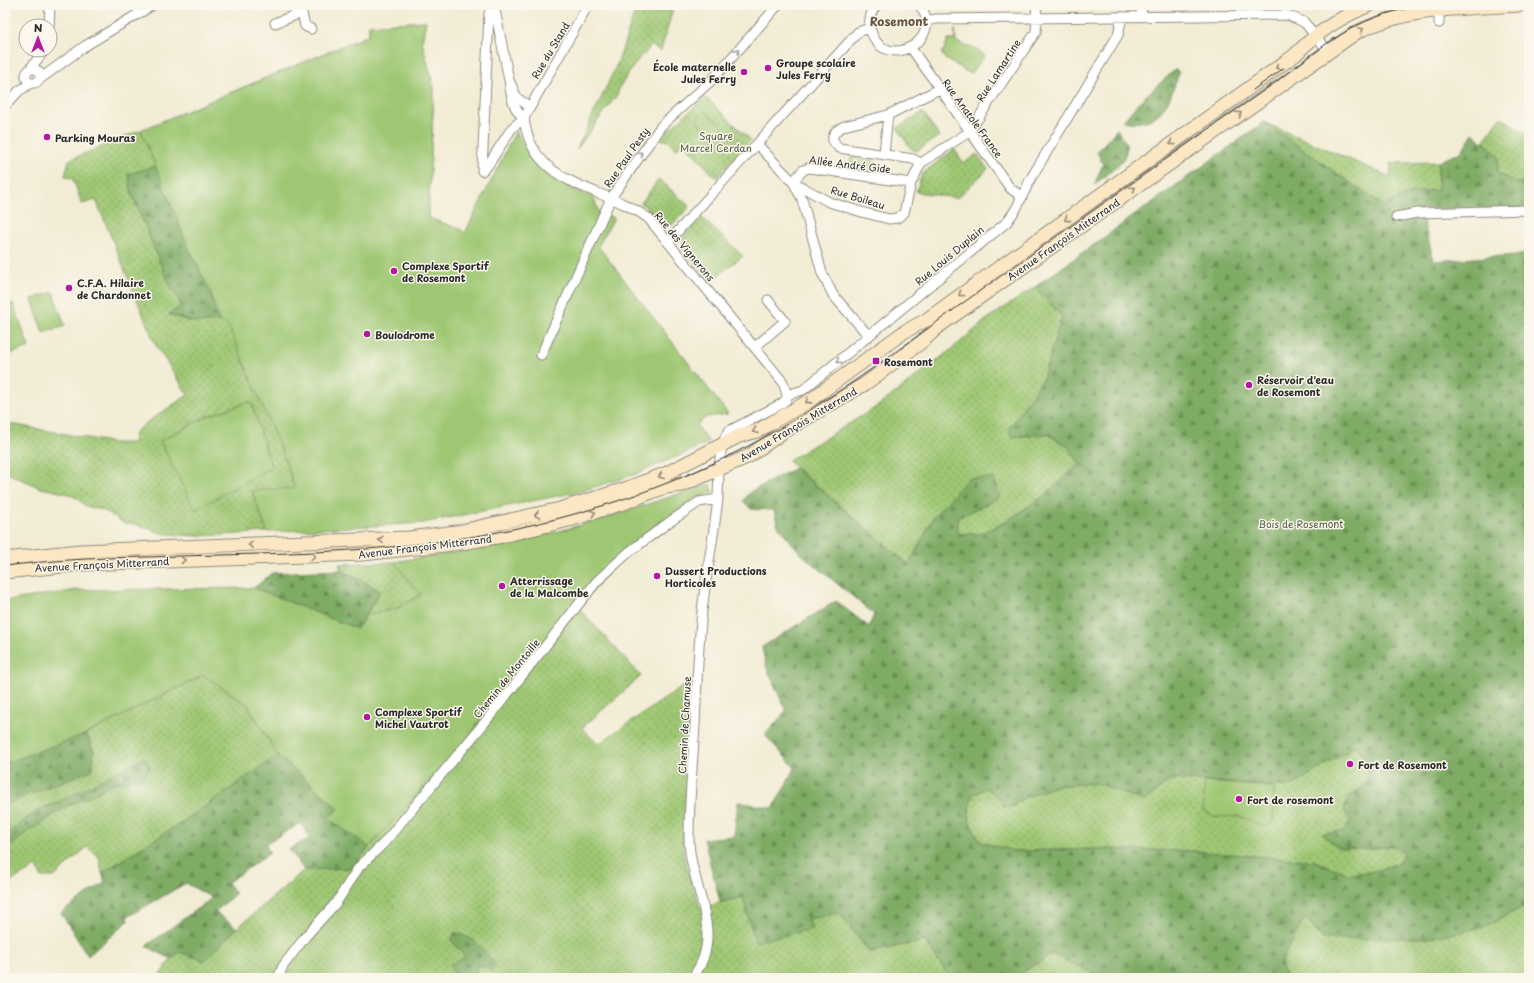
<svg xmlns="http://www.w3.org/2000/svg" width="1534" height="983" font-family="'Playpen Sans',sans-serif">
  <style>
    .grass { fill: url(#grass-dots); stroke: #65794f; fill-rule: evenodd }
    .forest { fill: url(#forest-firs); stroke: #556c48; fill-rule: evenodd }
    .garden { fill: #9fc773; stroke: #65794f }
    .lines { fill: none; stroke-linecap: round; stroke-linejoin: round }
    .minor-casing { stroke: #8e8c80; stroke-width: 11 }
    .secondary-casing { stroke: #8e8c80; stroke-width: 15 }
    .minor { stroke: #fff; stroke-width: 9 }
    .secondary { stroke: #fbe7c3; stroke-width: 13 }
    .tram { stroke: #2b2b2b; stroke-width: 1 }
    .oneway { stroke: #938977 }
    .oneway2 { stroke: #a0a0a0 }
    .poi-dot { fill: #b5179e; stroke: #fbf7ec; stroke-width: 1.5 }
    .labels { text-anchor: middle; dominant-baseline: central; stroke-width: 3; stroke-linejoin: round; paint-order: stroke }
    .street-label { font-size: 10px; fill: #2b2b2b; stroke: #fbf7ec }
    .poi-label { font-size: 10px; font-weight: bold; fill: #2b2b2b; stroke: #fbf7ec; text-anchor: start }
    .park-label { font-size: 10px; fill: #4e5a41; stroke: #fbf7ec }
    .quarter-label { font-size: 12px; font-weight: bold; fill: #685742; stroke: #fbf7ec }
  </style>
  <defs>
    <pattern id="grass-dots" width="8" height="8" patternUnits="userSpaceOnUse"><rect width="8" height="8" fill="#9fc773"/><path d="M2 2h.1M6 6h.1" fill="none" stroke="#82a25f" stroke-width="1.8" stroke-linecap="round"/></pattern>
    <pattern id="forest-firs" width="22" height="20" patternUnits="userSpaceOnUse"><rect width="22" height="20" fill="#7fac65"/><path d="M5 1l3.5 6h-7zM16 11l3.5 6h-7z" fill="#688c53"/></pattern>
  </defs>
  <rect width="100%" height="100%" fill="#fbf7ec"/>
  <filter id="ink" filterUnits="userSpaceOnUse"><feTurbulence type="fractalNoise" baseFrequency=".025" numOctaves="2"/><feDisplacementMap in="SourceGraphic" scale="8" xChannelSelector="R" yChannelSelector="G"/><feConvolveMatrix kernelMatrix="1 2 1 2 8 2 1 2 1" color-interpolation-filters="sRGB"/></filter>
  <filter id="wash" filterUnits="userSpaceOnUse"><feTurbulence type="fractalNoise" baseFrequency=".012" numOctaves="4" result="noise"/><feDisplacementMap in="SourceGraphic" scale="16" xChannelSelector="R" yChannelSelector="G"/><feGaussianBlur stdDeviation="0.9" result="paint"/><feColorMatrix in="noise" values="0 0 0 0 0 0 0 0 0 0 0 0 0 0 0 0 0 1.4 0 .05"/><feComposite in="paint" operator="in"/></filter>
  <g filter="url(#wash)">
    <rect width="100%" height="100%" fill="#f2ecd4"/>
    <path class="grass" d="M637,5H680H674L661,51L651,45L644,55L642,54L620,86L617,95L577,149L618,62Z
      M426,21L422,41L434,89L428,218L460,229L444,265L284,457L295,489L252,491L267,532C235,534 199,538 168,534C151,532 141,522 125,524L103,510L85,506L77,498L65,493L41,488L5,472V423L115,443H133L135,432L150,420L188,395L155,344L96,200L82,204L73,179L65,176L69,160L369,35V25ZM156,167L196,323L169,315L182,306L167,279L132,195L129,174ZM249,402L252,405L271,467L195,509L160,441L208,416Z
      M705,97L751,140L716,178L684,143L676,149L669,141L659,139Z
      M923,112L939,136L917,151L911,149L897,128Z
      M1501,117L1526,134L1529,130V182L1518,184L1497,173L1498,155L1483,142Z
      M1264,122L1390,177L1391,163L1438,162V190L1412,193L1383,206Z
      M954,149L964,163L977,154L988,169L957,198L916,192L922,174Z
      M659,179L690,207L672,225H664L641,203Z
      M701,217L743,256L709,282L683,249V237Z
      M1035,287L1062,316L1043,379L1009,429L1012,437L1047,434L1068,446L1080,464L1044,496L1005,522L980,534H958V518L934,516L909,565L788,461L878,406L952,349L986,320Z
      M710,484L713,492L694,499L627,551L575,604L641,676L582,728L598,744L694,679L683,854L700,908L743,897L755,942L812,928L807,919L840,913L869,952L925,941L950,978H158L171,959L179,952L205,960L237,928L304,870L352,868L369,847L468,738L480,718L478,716L481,713L484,715L421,595L398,608L366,615L380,591L341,570L339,564L394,562L518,543L615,515Z
      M203,675L247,704L278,755L190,817L102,873L99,857L87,847L54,877H41L37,866L5,885V806L94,752L86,734Z
      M1357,745C1371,771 1377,781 1347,798L1345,811L1351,821L1344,831L1322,834L1366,849L1393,846L1404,853L1398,863L1376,871L1349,874L1314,861L1191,851L1100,849L1014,851L981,842C969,823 965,816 973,794L987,788L1012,807L1024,798L1055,786L1097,783L1144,801L1172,779L1290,787Z
      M1529,904V978H1285L1281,962L1305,917L1484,927Z
      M1052,954L1103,978H1015Z"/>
    <path class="forest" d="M1155,5H1276V6L1155,7Z
      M1176,69L1179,73C1169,103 1160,129 1123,121L1140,101Z
      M1264,122L1383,206L1412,193L1438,190V162L1461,152L1473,133L1498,155V173L1518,184L1529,182V208L1420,209L1434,261L1529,254V904L1484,927L1429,938L1323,939L1305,917L1281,962L1285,978H1103L1052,954L1015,978H950L925,941L869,952L840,913L807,919L812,929L755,942L743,897L720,902L704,839L734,836L738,802L773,808L795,768L765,735L786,711L766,666L762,647L836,601L869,627L874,614L801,554L778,526L774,510L751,509L743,501L750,492L795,468L909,565L934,516L969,478H994L1000,497L958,518V534H980L1006,522L1044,496L1080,464L1068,446L1047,434L1011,437L1009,429L1043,379L1062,316L1035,287ZM1357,745C1371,771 1377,781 1347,798L1344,811L1351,821L1344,831L1322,834L1339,848L1366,849L1393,846L1404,853L1398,863L1376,871L1349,874L1314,861L1191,851L1100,849L1014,851L981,842C969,824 965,816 973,794L987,788L1000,799L1004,807H1012L1024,798L1055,786L1097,783L1144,801L1172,779L1290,787Z
      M1117,129C1119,133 1123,138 1125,142C1133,160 1105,175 1094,185L1103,164L1097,152Z
      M156,166L188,246L210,291L219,321L196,323L169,314L182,306L167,279L132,195L128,174Z
      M341,570L380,591L357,629L254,588L272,573Z
      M86,734L94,752L92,770L22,797L5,806V763Z
      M278,755L339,810L329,818L369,847L352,868L304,870L289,849L310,838L301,823L265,844L270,853L227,883L236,893L215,912L237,928L205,961L179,952L171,959L146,946L212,898L186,883L127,917L128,921L88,956L61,913L105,882L102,873L190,817Z
      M145,757L150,767L143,777L135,781L116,782L96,793L66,807L29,831L5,850V835L40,809L61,801Z
      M455,932C474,938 485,950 496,966L491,971L478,964L474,978H456L450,965L465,957L451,940Z"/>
    <path class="garden" d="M426,21L422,41L434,89L428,218L460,229L465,233L516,131C540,175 550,179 594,198L598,211L614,218L598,246L728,414L707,417L696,425L709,442L697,448L636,474L582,491L423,523L267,532L252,491L295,488L284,457L228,325L219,321L210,291L188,246L141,130L369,35V25Z
      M955,29L956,42L978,50L985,56L970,74L948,60H946L942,54L948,40H955Z
      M705,111L725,129L716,139L696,121Z
      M852,153L874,156L871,174L849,170Z
      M53,292L65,326L43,333L32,299Z
      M13,303L29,347L5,356V306Z
      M249,402L252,404L271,467L195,510L160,441L208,416Z
      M710,484L713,492L694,499L627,551L515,681L484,715L481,713L478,716L481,718L468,738L369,847L328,818L339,809L278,755L247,704L203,675L86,734L5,763V601L77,590L254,588L357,629L366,615L398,608L421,595L394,562L518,543L615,515Z
      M1205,782L1274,787L1273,822L1266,827L1240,816L1215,817L1203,810Z"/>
  </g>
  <g filter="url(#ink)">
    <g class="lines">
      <g class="minor-casing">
        <path id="minor" d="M300,5L305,26L311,29
          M494,5L509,80L517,98L529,106
          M588,5L524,118C532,188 603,185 648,218L783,382L787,395
          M877,5C870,12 868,22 871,31C884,74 948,39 919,5
          M1141,16L1142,5
          M926,21L936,19L1287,15L1304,22L1328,51
          M275,23L301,13
          M1439,23V5
          M49,26L50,5
          M911,48L1010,188L1022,197
          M26 76a7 7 0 1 1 14 0a7 7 0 1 1-14 0Z
          M29,70L44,51
          M40,79L85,46L153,5
          M5,106L19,91L31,83
          M757,144L793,182L802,199L822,273L833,295L869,336
          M884,154L888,115
          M921,163L913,159L839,148L833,141V136L836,131L844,126L888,115L939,89
          M482,171L489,13L495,9
          M482,171L488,165L512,128L524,118C512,109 511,94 509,80
          M911,183L809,168L803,170L793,182L829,202L865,213L889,219L897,218L904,213L911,183L921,163L969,132L1036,32L1037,18L1036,5
          M1396,217L1417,213L1529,210
          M669,241L858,32L870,28
          M755,347L785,321L768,300
          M541,355L611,198L661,126L712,80L778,5
          M787,395L803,390L1007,222L1016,209L1031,178L1118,35L1122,17
          M278,978L283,966L306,936L336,903L359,867L383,844L486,721L597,581L629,552L668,523L699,502L718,499
          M692,978C728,933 688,885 689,836C689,799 693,761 695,724C697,684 698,643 703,603C707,571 713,539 717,507C720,487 716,446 729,431L781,404L786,400L787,395"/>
      </g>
      <g class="secondary-casing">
        <path id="secondary" d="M5,559L80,551L409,538L457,532L560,509L622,490L667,473L739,436L757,431L809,401L904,332L926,320L1295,55C1316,33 1342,16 1370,5
          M5,572L82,564L363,554L462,543L502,536L569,520L626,502L665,487L682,485L749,456L783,432L865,384L924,340L939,326L1357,32C1408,7 1464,9 1519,5"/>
      </g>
      <use href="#minor" class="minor"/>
      <use href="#secondary" class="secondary"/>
      <path class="tram" d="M1253,90L1284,68
        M5,566C52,560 98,558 145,557C264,553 386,555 503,531C599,512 695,478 779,429C853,386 919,334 988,285C1084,217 1180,149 1276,82C1327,42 1363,11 1431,5"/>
    </g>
    <defs><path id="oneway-chevron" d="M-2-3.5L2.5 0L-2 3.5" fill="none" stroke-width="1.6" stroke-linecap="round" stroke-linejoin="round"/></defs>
    <g class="oneway">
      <use href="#oneway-chevron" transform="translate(1361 30) rotate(-27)"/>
      <use href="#oneway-chevron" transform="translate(1278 67) rotate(144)"/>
      <use href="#oneway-chevron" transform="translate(1239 114) rotate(-35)"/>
      <use href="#oneway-chevron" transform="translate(1172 143) rotate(144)"/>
      <use href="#oneway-chevron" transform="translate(1133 189) rotate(-35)"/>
      <use href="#oneway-chevron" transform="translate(1067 219) rotate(144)"/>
      <use href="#oneway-chevron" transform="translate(961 294) rotate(144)"/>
      <use href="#oneway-chevron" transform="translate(808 401) rotate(147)"/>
      <use href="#oneway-chevron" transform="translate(755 431) rotate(159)"/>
      <use href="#oneway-chevron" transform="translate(661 476) rotate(159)"/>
      <use href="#oneway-chevron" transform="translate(593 513) rotate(-17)"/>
      <use href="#oneway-chevron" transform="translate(537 515) rotate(166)"/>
      <use href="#oneway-chevron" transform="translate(381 540) rotate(176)"/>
      <use href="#oneway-chevron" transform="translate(251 545) rotate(178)"/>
      <use href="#oneway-chevron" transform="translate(313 556) rotate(-2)"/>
      <use href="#oneway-chevron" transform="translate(183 560) rotate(-2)"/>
    </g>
    <g class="oneway2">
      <use href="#oneway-chevron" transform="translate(737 51) rotate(-49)"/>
      <use href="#oneway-chevron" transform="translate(640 154) rotate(-55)"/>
      <use href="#oneway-chevron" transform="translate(839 361) rotate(141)"/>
    </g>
  </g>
  <g class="poi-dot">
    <circle cx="768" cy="68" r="4"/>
    <circle cx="744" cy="72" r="4"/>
    <circle cx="47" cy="137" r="4"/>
    <circle cx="394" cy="271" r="4"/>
    <circle cx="69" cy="288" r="4"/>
    <circle cx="367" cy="334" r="4"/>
    <rect x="872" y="357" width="8" height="8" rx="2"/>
    <circle cx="1249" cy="385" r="4"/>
    <circle cx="657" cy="576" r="4"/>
    <circle cx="502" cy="586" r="4"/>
    <circle cx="367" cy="717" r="4"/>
    <circle cx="1350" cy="764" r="4"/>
    <circle cx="1239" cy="799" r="4"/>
  </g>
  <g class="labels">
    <g class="street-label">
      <text transform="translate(550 50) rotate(-59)">Rue du Stand</text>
      <text transform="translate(998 70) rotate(-57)">Rue Lamartine</text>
      <text transform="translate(973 118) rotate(54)">Rue Anatole France</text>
      <text transform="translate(626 157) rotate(-55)">Rue Paul Pesty</text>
      <text transform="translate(850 164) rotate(7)">Allée André Gide</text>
      <text transform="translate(858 197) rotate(17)">Rue Boileau</text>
      <text transform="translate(1063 239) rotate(-35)">Avenue François Mitterrand</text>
      <text transform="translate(685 246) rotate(50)">Rue des Vignerons</text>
      <text transform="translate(949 255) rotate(-40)">Rue Louis Duplain</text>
      <text transform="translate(798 424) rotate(-31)">Avenue François Mitterrand</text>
      <text transform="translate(425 546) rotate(-7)">Avenue François Mitterrand</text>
      <text transform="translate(102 564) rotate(-3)">Avenue François Mitterrand</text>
      <text transform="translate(506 678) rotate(-51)">Chemin de Montoille</text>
      <text transform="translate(684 725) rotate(-87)">Chemin de Chamuse</text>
    </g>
    <g class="poi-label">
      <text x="776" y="62">Groupe scolaire<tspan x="776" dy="12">Jules Ferry</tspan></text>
      <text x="736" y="66" text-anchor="end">École maternelle<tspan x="736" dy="12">Jules Ferry</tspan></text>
      <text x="55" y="137">Parking Mouras</text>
      <text x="402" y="265">Complexe Sportif<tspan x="402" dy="12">de Rosemont</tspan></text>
      <text x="77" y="282">C.F.A. Hilaire<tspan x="77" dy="12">de Chardonnet</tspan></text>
      <text x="375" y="334">Boulodrome</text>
      <text x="884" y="361">Rosemont</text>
      <text x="1257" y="379">Réservoir d'eau<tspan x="1257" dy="12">de Rosemont</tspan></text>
      <text x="665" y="570">Dussert Productions<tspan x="665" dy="12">Horticoles</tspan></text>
      <text x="510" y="580">Atterrissage<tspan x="510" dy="12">de la Malcombe</tspan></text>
      <text x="375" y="711">Complexe Sportif<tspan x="375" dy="12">Michel Vautrot</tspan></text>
      <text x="1358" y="764">Fort de Rosemont</text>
      <text x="1247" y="799">Fort de rosemont</text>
    </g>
    <g class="park-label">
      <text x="716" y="135">Square<tspan x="716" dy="12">Marcel Cerdan</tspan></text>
      <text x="1301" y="523">Bois de Rosemont</text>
    </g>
    <g class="quarter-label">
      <text x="899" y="21">Rosemont</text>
    </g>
  </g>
  <rect width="1534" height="983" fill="none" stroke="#fbf7ec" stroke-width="20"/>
  <g transform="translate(38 38)"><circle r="19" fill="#fbf7ec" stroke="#a8a59f"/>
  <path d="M0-3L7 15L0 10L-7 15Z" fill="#b5179e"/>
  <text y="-6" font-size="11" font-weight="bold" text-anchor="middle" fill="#2b2b2b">N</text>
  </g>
</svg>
